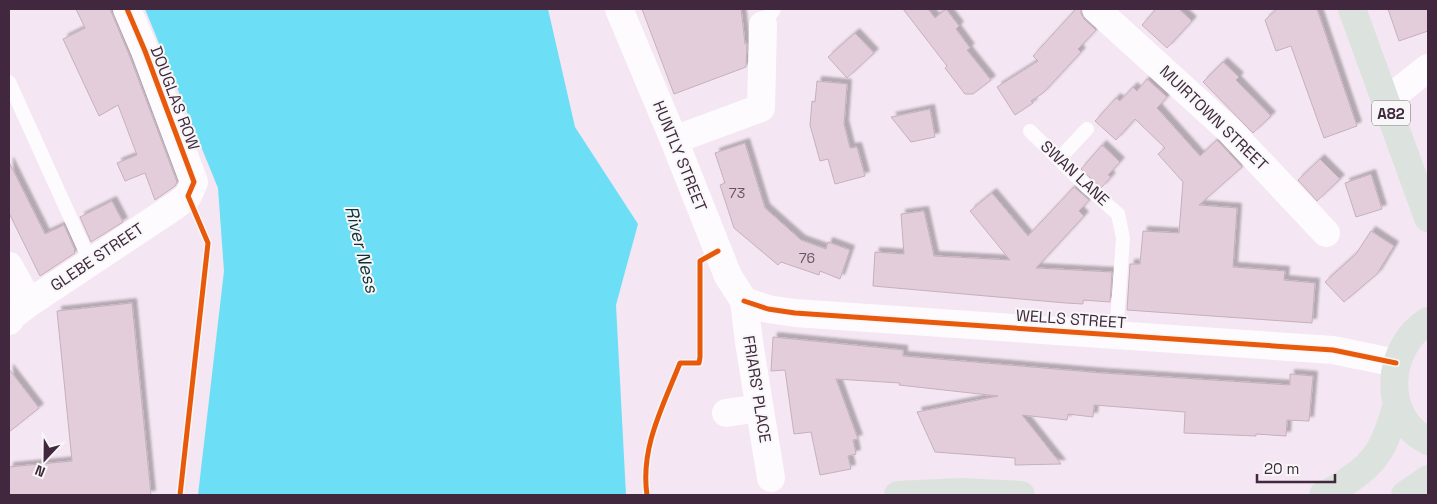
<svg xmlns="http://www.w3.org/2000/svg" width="1437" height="504" font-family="'Space Grotesk',sans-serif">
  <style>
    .water { fill: #6cdef5 }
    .building { fill: #e3cdda; stroke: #c5b0bc; filter: url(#shadow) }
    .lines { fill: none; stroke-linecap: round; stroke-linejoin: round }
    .service { stroke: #fdfbfd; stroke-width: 14 }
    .minor { stroke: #fdfbfd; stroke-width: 28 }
    .trunk { stroke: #dce3de; stroke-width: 28 }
    .cycleway-casing { stroke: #f7f7f7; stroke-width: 8 }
    .cycleway { stroke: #e8590c; stroke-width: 5 }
    .labels { text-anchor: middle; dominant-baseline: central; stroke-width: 4; stroke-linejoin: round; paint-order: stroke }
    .number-label { font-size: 14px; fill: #6a5266 }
    .shield { fill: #f7f7f7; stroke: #786676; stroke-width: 1 }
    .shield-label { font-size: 15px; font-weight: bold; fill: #41283e }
    .street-label { font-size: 16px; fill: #41283e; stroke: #f7f7f7 }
    .water-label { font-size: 18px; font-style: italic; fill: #0f3137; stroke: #f7f7f7 }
  </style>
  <defs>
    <filter id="shadow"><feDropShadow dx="4.5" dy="-4.5" stdDeviation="1" flood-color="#0004"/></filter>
  </defs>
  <rect width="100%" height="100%" fill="#f4e6f2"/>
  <path class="water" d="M145,9H548L575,127L638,224L616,305L626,495H198L224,271L218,188Z"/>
  <path class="building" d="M76,9H110L130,57L177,182L175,186L155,200L145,173L125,181L117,163L137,155L118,105L99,116L63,39L85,28Z
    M642,9H741L745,44L747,43L746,67L674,94Z
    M903,9H928L935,18L946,9L959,26L956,29L970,48L967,50L991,80L973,94H965L945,68L947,66Z
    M1076,9H1081V14L1085,20L1096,30L1078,49L1081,52L1043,93L1031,101L1033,103L1015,115L997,87L1038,61L1033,56Z
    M1156,9H1179L1192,21L1167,48L1142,25Z
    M1277,9H1317L1357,126L1324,138L1291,46L1276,51L1265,20Z
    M1388,9H1428V31L1399,41Z
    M855,33L874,53L847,78L828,57Z
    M1223,62L1239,77L1236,80L1271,116L1253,133L1203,82Z
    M1147,79L1167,97L1157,108L1200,156L1217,140L1242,167L1199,205L1237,208L1233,267L1285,271L1284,280L1315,283L1312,323L1127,310L1130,264H1140L1143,231L1179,233L1183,182L1158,154L1165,148L1135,119L1116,140L1095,121L1116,98L1120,101L1133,87L1137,91Z
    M817,81L847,84L844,124L850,148L857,147L865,176L835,184L828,159L820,161L810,125L812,101L815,102Z
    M930,109L935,137L911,142L891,117Z
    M745,143L765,208L801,240L826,249L828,242L850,250L840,279L820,271L819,275L781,262L778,265L734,228L720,185L725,183L715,153Z
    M1102,145L1120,162L1108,175L1111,177L1101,188L1081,169Z
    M1320,159L1340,179L1317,201L1298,180Z
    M9,162L45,234L64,225L75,250H74L75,253L40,276L9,213Z
    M1371,174L1382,209L1356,217L1345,183Z
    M1074,187L1089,200L1079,211L1084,216L1036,268L1112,272L1110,302L1083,300V304L1066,303L873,286L875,252L904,254L901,214L924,211L934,256L1010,260L970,211L992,193L1028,236Z
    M112,201L123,222L91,242L80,217Z
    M1371,231L1394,246L1377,274L1344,302L1325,282L1356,254Z
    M132,303L151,495H9V467L72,461L57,311Z
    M773,337L903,350V356L1102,373L1290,385V374L1313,376L1309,421L1287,420L1286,436L1256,434V436L1184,433L1185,412L1094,405L1093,417L1068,414L1067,420L1022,415L1061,464L1015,465V458L935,452L917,412L998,396L899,385L900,383L836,379L858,439L853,440L856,454L848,456L851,469L820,475L811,432L794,434L785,370L771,371Z
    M9,369L39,408L9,432Z"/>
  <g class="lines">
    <path class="service" d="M763,25L774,9
      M9,82L90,261
      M1030,131L1086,186L1118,214L1123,238L1116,335
      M1059,159L1087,129"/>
    <path class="minor" d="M619,9L674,140L728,276L744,301L749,342L771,478
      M1096,9L1229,130L1326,233
      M1386,101L1428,68
      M674,140L761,108L763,25
      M9,266L29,303
      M744,301L768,309L795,313L1333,350L1396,363
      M9,321L13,315L29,303L175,206L188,196L194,182L145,51L127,9
      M726,413L759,408"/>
    <path class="trunk" d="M1352,9L1428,218
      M1428,321C1386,347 1380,417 1428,441
      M898,495L961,492L1021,495
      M1323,495C1333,491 1341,486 1349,480C1382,458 1386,440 1397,404
      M1405,495L1428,479"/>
    <g class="cycleway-casing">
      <path id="cycleway" d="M127,9L145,51L194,182L188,196L208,243L180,495
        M744,301L768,309L795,313L1333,350L1396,363
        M647,495C640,448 663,406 680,363H699L700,357V261L718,251"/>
    </g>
    <use href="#cycleway" class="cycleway"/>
  </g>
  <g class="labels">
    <g class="number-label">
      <text x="737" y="193">73</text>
      <text x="807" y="258">76</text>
    </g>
    <rect class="shield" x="1372" y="100.5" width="38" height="25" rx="4"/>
    <g class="shield-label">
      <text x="1391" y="113">A82</text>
    </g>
    <g class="street-label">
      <text transform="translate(175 98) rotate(69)">DOUGLAS ROW</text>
      <text transform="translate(1214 118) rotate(44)">MUIRTOWN STREET</text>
      <text transform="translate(680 156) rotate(68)">HUNTLY STREET</text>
      <text transform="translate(1075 173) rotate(43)">SWAN LANE</text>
      <text transform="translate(97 257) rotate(-34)">GLEBE STREET</text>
      <text transform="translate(1071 319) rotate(4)">WELLS STREET</text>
      <text transform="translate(757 389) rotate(81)">FRIARS' PLACE</text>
    </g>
    <g class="water-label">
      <text transform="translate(362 249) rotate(76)">River Ness</text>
    </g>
  </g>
  <rect width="1437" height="504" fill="none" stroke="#41283e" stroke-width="20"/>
  <g transform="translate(45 459) rotate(202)" stroke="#f7f7f7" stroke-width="4" paint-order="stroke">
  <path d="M0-4L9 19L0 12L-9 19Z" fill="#41283e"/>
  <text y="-8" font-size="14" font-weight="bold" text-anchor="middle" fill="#41283e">N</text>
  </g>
  <path d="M1257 474v8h78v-8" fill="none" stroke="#41283e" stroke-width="2.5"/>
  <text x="1264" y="474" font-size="15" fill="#41283e" stroke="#f7f7f7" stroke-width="4" paint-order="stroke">20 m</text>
</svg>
